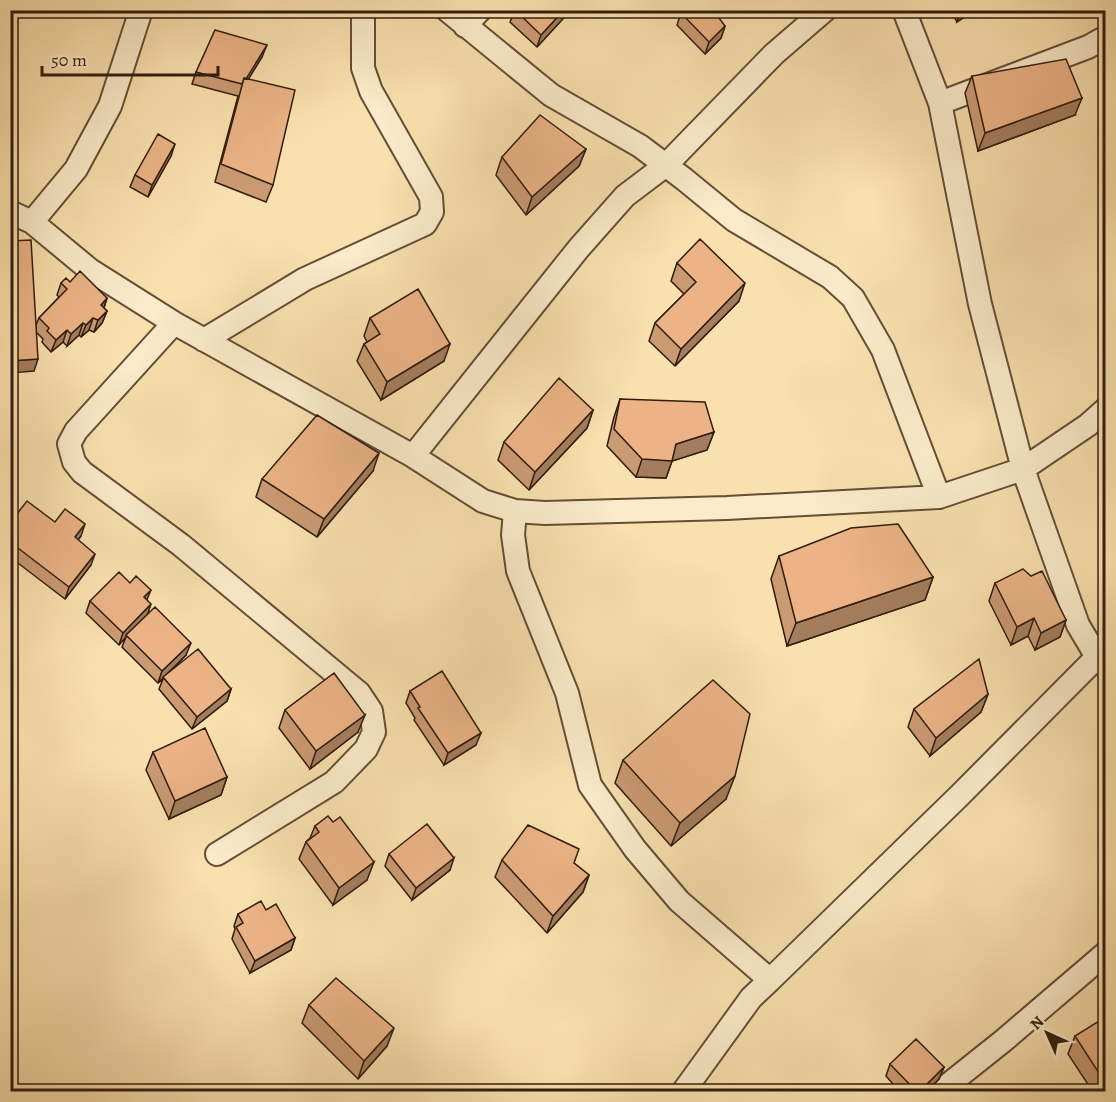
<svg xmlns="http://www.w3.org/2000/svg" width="1116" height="1102" font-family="Alegreya,serif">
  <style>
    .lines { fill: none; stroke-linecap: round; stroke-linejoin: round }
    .minor-casing { stroke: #634e36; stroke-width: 26 }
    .minor { stroke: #fbebca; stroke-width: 22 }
    .wall { fill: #ca9a73; stroke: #311d0e; stroke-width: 1.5 }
    .shaded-wall { fill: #a47d5e; stroke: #311d0e; stroke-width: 1.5 }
    .building { fill: #ebb386; stroke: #311d0e; stroke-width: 1.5 }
  </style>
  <rect width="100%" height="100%" fill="#f9e0ae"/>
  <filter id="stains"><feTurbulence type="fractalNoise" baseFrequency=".00333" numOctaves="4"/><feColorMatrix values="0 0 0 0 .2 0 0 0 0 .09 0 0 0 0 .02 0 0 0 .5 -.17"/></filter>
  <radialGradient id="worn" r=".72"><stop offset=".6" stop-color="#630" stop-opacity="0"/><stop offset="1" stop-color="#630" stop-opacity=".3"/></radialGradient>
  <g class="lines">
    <g class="minor-casing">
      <path id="minor" d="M447,10L551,95L640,146L684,179L734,220L830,277L853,298L883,350L939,497
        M904,10L940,103L980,304L1023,469L1078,625L1097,657L1106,667
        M465,26L480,10
        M940,103L1088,47L1106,37
        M10,212L32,222L90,270L174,323L413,456L483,501L515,511L545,513L727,508L939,497L1023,469L1088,425L1106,409
        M32,222L76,169L110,106L141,10
        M174,323L76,431L69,444L74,462L82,472L181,545L359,693L371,711L374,732L366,749L334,782L217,854
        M204,340L305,279L425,224L432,212L431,197L371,91L363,68V10
        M413,456L579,248L625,196L666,165L774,54L825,10
        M515,511L513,535L518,571L567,693L590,785L635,849L679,901L770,980L751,998L683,1092
        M770,980L959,796L1097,657
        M939,1092L1003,1041L1106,953"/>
    </g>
    <use href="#minor" class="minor"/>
  </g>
  <path class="wall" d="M515,10H571L537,47L510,22Z
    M950,10H975L957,22Z
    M681,13L725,26L721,38L705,54L677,25Z
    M262,57L248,79L273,185L266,202L215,182L238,96L192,84L196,72Z
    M972,76L1075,115L978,151L965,93Z
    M586,149L579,166L526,215L496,175L502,157Z
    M171,156L148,197L130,187L135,175Z
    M677,263L739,301L675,366L649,341L655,323L684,294L671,281Z
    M70,282L107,298L104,308L107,311L102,323L94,332L89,330L81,337L79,335L67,346L63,342L51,352L42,342L43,339L36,332L34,371L36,325L39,318L59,297L57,295L61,283Z
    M370,318L444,361L381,400L357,361L364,344L367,342L364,336Z
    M620,399L714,432L707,450L672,461L666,478L636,477L607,446L614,417Z
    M593,410L587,428L529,490L498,460L504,442Z
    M373,471L317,537L256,497L262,479Z
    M55,522L81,536L78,540L91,565L65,599L10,557V523Z
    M779,556L933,577L925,600L787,646L771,579Z
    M995,583L1066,620L1060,637L1035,650L1028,636L1011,645L989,601Z
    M90,601L147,615L186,655L170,672L231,689L227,701L192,729L159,689L163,679L158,683L122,647L126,637L119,645L86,613Z
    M410,691L476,745L444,765L414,720L415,718L406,703Z
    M988,694L981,712L930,756L908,727L914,709Z
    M285,710L358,732L310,769L279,728Z
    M153,752L227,777L221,795L169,819L146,770Z
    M623,760L726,799L671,846L615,783Z
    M315,826L367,880L333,905L299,859L306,842L310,838Z
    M389,854L450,870L412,900L385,866Z
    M502,860L574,863L589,875L583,892L547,933L495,877Z
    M266,910L295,938L291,950L250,973L232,939L235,929L234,926L238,914Z
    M1106,989V1001L1103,996Z
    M309,1005L387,1046L358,1079L302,1023Z
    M1106,1031V1092H1093L1068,1054L1075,1036Z
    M890,1064L944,1067L939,1079L926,1092H900L886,1076Z"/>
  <path class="shaded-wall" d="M564,10H571L537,47L541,35Z
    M961,10H975L957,22Z
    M725,26L721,38L705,54L709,42Z
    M267,45L262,57L241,91L243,83Z
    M1082,98L1075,115L978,151L985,133Z
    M175,144L171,156L148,197L152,185Z
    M586,149L579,166L526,215L532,197Z
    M745,283L739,301L675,366L681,349Z
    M107,298L103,310L101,305Z
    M107,311L102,323L94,332L98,320Z
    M93,318L89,330L81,337L86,325Z
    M83,323L79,335L67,346L71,334Z
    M67,330L63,342L51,352L56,340Z
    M450,344L444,361L381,400L387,382Z
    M38,359L34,371L10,373V361Z
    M593,410L587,428L529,490L535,472Z
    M714,432L707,450L672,461L666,478L636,477L642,459L676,444Z
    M379,453L373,471L317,537L324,519Z
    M85,524L81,536L70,549L75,537Z
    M95,554L91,565L65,599L69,587Z
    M933,577L925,600L787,646L796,623Z
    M151,590L146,602L144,597Z
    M151,604L147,616L126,635V637L119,645L123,633Z
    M1034,618L1028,636L1011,645L1017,627Z
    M1066,620L1060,637L1035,650L1041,633Z
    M191,643L186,655L158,683L162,671Z
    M231,689L227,701L192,729L197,717Z
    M988,694L981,712L930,756L936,738Z
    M365,715L358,732L310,769L316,751Z
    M481,733L476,745L444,765L448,753Z
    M735,776L726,799L671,846L680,823Z
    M227,777L221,795L169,819L175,801Z
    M454,858L450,870L412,900L416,888Z
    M374,862L367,880L333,905L339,888Z
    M589,875L583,892L547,933L553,916Z
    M295,938L291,950L250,973L255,961Z
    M394,1028L387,1046L358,1079L364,1061Z
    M944,1067L939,1079L926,1092H919Z"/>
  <path class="building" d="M515,10H564L541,35Z
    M683,10H713L725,26L709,42L681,13Z
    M215,30L267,45L246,79L244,78L242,84L196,72Z
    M1066,59L1082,98L985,133L972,76Z
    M244,78L295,90L273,185L221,164Z
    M540,115L586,149L532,197L502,157Z
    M158,134L175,144L152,185L135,175Z
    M700,239L745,283L681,349L655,323L696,282L677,263Z
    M31,240L38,359L10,361V241Z
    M80,271L107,298L101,305L107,311L98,320L93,318L86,325L83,323L71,334L67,330L56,340L47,331L49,328L39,318L67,289L61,283L66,278L70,282Z
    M418,289L450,344L387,382L364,344L380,334L370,318Z
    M559,378L593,410L535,472L504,442Z
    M620,399L705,402L714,432L676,444L672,461L642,459L614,429Z
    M317,415L379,453L324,519L262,479Z
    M27,501L55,522L65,509L85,524L75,537L95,554L69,587L10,542V523Z
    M898,524L933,577L796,623L779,556L851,528Z
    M1023,569L1031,576L1042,571L1066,620L1041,633L1034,618L1017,627L995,583Z
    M119,572L130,583L136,576L151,590L144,597L151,604L123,633L90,601Z
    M155,607L191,643L162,671L126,635Z
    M198,649L231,689L197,717L163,677Z
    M979,659L988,694L936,738L914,709Z
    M442,671L481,733L448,753L418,708L420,707L410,691Z
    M334,673L365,715L316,751L285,710Z
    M713,680L750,714L735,776L680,823L623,760Z
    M205,728L227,777L175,801L153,752Z
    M328,816L333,822L340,817L374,862L339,888L306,842L319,832L315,826Z
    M427,824L454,858L416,888L389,854Z
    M528,825L579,849L574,863L589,875L553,916L502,860Z
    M261,901L266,910L276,904L295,938L255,961L236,927L243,923L238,914Z
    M336,978L394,1028L364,1061L309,1005Z
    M1099,1021L1106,1031V1084L1075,1036Z
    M916,1039L944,1067L919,1092H917L890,1064Z"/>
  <rect width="1116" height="1102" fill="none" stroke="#f9e0ae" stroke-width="36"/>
  <rect x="12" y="12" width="1092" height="1078" fill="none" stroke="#311d0e" stroke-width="3"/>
  <rect x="18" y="18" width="1080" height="1066" fill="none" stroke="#311d0e" stroke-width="1.5"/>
  <g transform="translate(1047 1033) rotate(315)" stroke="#fbebca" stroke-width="4.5" paint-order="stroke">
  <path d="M0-4.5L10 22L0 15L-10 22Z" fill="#311d0e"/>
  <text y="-9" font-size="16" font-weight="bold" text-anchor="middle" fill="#311d0e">N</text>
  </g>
  <path d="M42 66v9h176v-9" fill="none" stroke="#311d0e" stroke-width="3"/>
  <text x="51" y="66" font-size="18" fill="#311d0e" stroke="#fbebca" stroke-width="4.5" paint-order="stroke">50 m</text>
  <rect width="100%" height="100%" filter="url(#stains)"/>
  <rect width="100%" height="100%" fill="url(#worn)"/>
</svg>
